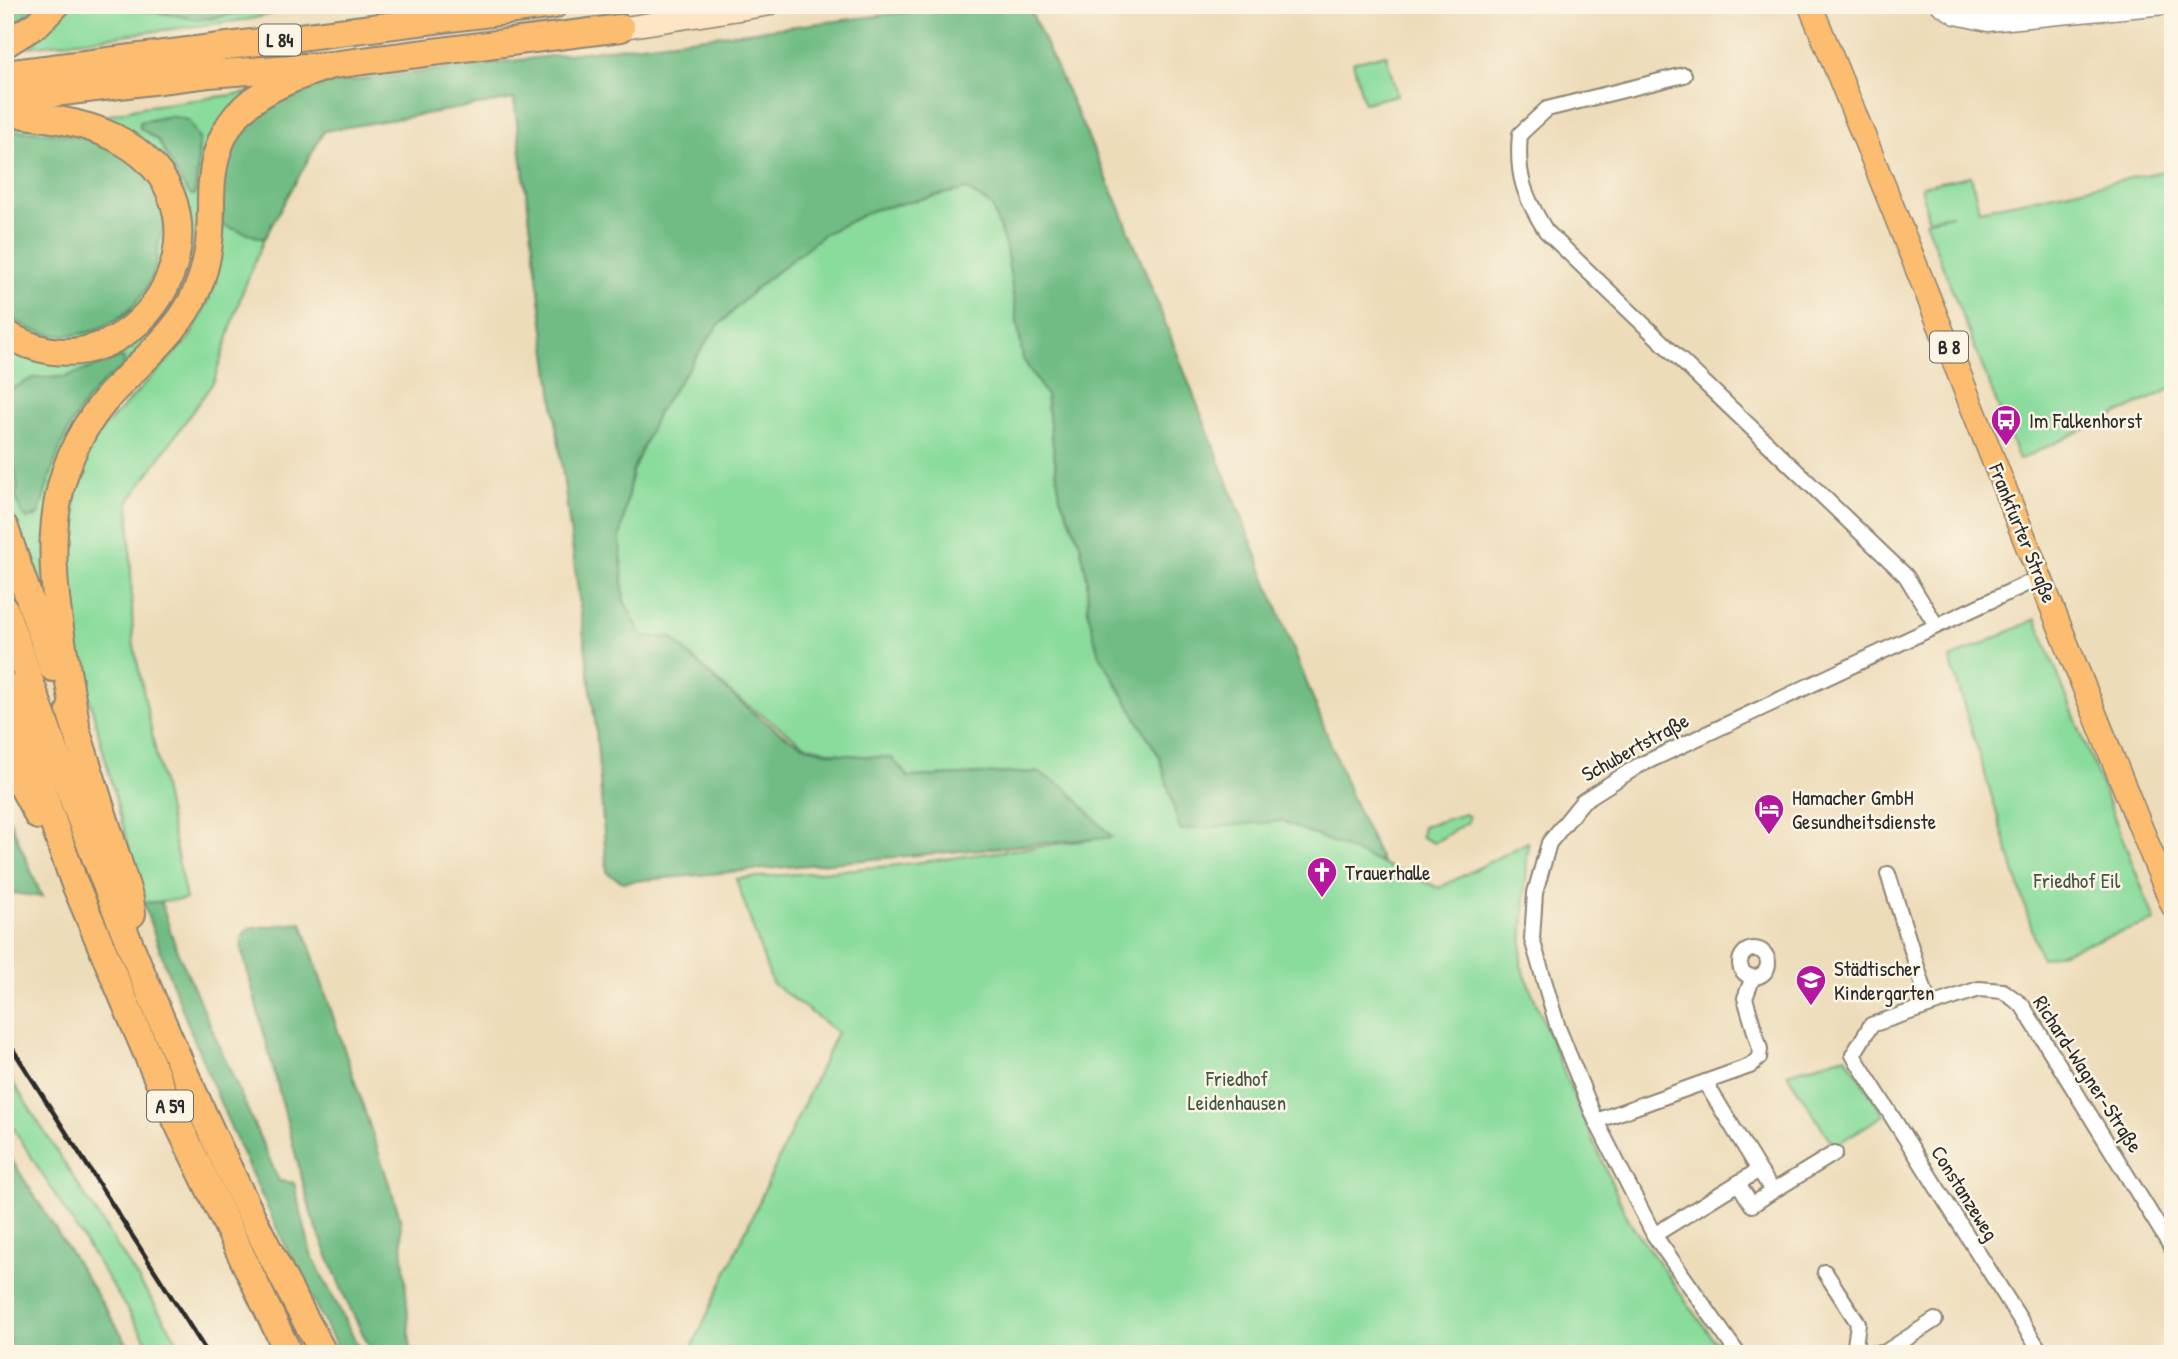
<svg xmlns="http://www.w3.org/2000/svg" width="2178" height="1359" font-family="'Patrick Hand',sans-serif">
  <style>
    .green { fill: #8adc9c; stroke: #5a8464; stroke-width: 2; fill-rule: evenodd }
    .forest { fill: #6fbc84; stroke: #4d7458; stroke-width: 2 }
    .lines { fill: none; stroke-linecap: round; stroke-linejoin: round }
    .minor-casing { stroke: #8c8472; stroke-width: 18 }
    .tertiary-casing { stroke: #8c8472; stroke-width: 21 }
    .secondary-casing { stroke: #8c8472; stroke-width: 24 }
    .primary-casing { stroke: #8c8472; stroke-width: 26 }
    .motorway-casing { stroke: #8c8472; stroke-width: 30 }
    .minor { stroke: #fff; stroke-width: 14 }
    .tertiary { stroke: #fff; stroke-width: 18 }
    .secondary { stroke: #fee5c5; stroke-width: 21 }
    .primary { stroke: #fcbd6f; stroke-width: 23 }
    .motorway { stroke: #fcbd6f; stroke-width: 26 }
    .rail { stroke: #2b2b2b; stroke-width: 4.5 }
    .labels { text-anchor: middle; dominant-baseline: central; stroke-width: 5; stroke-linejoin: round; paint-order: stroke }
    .shield { fill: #fcf5e5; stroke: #6a6863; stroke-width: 2 }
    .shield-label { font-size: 19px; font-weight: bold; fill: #2b2b2b }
    .poi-label { font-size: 21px; fill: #2b2b2b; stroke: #fcf5e5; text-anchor: start }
    .street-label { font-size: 21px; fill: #2b2b2b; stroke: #fcf5e5 }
    .park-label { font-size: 21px; fill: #435747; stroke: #fcf5e5 }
  </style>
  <rect width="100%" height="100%" fill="#fcf5e5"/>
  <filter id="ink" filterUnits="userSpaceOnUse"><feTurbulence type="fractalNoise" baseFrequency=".0143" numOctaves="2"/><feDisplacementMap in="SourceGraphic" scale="14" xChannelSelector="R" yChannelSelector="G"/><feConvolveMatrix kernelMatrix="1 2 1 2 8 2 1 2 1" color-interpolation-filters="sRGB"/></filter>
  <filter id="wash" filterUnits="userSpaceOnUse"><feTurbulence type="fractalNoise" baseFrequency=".00686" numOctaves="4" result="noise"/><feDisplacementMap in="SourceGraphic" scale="28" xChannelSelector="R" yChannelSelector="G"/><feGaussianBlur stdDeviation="1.57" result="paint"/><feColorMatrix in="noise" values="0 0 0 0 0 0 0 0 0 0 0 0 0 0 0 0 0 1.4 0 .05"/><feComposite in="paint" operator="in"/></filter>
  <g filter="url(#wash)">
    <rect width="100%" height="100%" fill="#eddcb9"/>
    <path class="green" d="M72,5H126L144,11L210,19L249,11L255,5L305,6L251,19L30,47Z
      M1386,54L1397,95L1364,103L1353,62Z
      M247,93L206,192L187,299L92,407L45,599L36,584L5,491V347C113,396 229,302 180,188C170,165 153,146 132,133C123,127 111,123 105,116L141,107ZM170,116L199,139L198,192L186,190L158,140L140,128V122ZM124,367C71,399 55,458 39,514L35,518L15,494L18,488L7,425L6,397L33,378L50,379Z
      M5,123L61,127L172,229L151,302L75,344L5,327V315L33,330L52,334L131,311L153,274L158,235L40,131H5Z
      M2164,171L2165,178L2173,176V388L2019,460L1925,221L1952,215L1928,219L1921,186L1971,176L1979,210Z
      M966,189L992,206L1006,248L1023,359L1046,395L1060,497L1080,543L1087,578L1088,612L1115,682L1160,758L1180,829L1282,821L1439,888L1528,842L1521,965L1574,1097L1628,1220L1724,1354H689L837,1032L772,983L736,879L890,866L1111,837L1038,772L908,777L841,754L805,745L733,695L672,638L642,637L624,601L620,539L632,472L658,412L716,328L754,290L824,234L873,210Z
      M222,225L264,239L241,296L214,381L129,501L133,641L186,899L143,903L76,647L63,563L75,475L100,431L190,337L208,301L219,264Z
      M2036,619L2155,921L2041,959L1950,659Z
      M1465,814L1469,817L1468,822L1434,843L1421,837L1423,826Z
      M1846,1056L1884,1115L1834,1146L1787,1073Z
      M5,1070L186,1354H155L5,1115Z"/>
    <path class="forest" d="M5,5H41L5,32Z
      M126,5H255L249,11L197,20Z
      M965,5H1028L1120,208L1352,798L1383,864L1282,821L1180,830L1160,758L1098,652L1088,612L1087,578L1080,543L1060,497L1046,395L1023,359L1006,248L992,206L966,189L873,210L824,234L754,290L716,328L658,412L632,472L620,539L624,601L642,636L672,638C702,669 767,731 806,746C833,756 864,756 892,758L908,777L1038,772L1066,788L1112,837L623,882L607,873L596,729L514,99L324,131L264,239L222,225C223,209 220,191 223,175C230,133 268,107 301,87Z
      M170,116L188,120L199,139L195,195H191L186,190L158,140L140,128V122Z
      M5,131C53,131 125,135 152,183C158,196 162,211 167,224C154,239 160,256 153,274C136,321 82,347 34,330C24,326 15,320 5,315Z
      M120,357L124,359V367C71,399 55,458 39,514L27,519L21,513L15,494L18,488L7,425L6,397L11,389L33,378L66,377Z
      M5,809L42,897L5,892Z
      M161,902L176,948L279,1181L294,1183L311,1254L362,1354H341C263,1209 197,1058 143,903Z
      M302,923L400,1217L411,1354H373L347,1302L312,1217L241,946L244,933L250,928Z
      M5,1149L134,1354H15L5,1327Z"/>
  </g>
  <g filter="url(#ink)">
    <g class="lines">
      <g class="minor-casing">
        <path id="minor" d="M1684,75L1547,109L1520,134C1516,175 1524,196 1546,231L1906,576L1936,625
          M1888,874L1929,1005
          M1740 963a14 14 0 1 1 28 0a14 14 0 1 1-28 0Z
          M1705,1082L1759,1170
          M1596,1121L1750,1066L1759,1058L1760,1049L1745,998L1753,977
          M1738,1183L1752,1205L1773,1191
          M1654,1235L1759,1170L1773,1191L1835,1153
          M1825,1272L1858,1323L1854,1354
          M1738,1354L1654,1235L1596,1121L1558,1028L1532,939L1535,893L1549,843L1583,801L1638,766L2041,577
          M1859,1354L1884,1353L1935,1320
          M2042,1354L1853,1055L1871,1025L1979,989L2003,991L2022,1005L2173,1250"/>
      </g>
      <g class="tertiary-casing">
        <path id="tertiary" d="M1940,5L1956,15L1988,22L2165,5"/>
      </g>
      <g class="secondary-casing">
        <path id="secondary" d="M621,28L768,5"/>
      </g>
      <g class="primary-casing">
        <path id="primary" d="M1810,5C1934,304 2049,607 2173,906"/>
      </g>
      <g class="motorway-casing">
        <path id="motorway" d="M5,44L37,24L56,5
          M5,74L554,5
          M5,99L209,74L332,65L621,28
          M5,112C45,118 88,121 123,142C252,217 132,413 5,333
          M5,528L53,668
          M5,610C93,865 193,1118 324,1354
          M5,685L74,882L167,1101L289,1354
          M70,710L130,899L132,914
          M76,724C59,614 24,499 103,403C134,365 177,337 197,290C210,260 211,229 211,197C213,110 258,89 332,65
          M5,754L38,816"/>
      </g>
      <use href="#minor" class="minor"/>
      <use href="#tertiary" class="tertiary"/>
      <use href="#secondary" class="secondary"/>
      <use href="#primary" class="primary"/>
      <use href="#motorway" class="motorway"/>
      <path class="rail" d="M5,1037L208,1354"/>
    </g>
  </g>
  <defs>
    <g id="bus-pin" transform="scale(1.575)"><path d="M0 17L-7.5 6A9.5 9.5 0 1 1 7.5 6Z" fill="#b5179e" stroke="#fcf5e5"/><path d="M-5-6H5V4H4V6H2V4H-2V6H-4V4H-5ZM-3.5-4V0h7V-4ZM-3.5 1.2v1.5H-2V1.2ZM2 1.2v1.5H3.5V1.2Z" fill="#fff"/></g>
    <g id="hotel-pin" transform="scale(1.575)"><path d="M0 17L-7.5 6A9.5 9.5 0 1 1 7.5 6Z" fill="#b5179e" stroke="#fcf5e5"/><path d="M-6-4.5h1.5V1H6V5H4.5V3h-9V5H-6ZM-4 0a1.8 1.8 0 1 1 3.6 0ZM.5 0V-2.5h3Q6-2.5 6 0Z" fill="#fff"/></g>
    <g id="church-pin" transform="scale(1.575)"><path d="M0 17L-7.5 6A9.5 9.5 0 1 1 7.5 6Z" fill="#b5179e" stroke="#fcf5e5"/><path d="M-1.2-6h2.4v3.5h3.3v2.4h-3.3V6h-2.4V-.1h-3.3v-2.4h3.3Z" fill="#fff"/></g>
    <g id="school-pin" transform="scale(1.575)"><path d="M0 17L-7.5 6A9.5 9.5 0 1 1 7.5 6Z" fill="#b5179e" stroke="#fcf5e5"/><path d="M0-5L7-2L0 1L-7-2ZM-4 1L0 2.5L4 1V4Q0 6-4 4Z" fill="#fff"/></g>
  </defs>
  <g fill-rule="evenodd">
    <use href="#bus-pin" x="2006" y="420"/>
    <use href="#hotel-pin" x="1769" y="809"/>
    <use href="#church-pin" x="1322" y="872"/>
    <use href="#school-pin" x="1811" y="980"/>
  </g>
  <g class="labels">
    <g class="shield">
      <rect x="259" y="24.5" width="42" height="31" rx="5"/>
      <rect x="1930" y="331.5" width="38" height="31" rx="5"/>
      <rect x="147" y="1090.5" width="46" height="31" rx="5"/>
    </g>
    <g class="shield-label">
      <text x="280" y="40">L 84</text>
      <text x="1949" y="347">B 8</text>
      <text x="170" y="1106">A 59</text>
    </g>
    <g class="poi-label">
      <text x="2029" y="420">Im Falkenhorst</text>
      <text x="1792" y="797">Hamacher GmbH<tspan x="1792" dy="24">Gesundheitsdienste</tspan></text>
      <text x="1345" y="872">Trauerhalle</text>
      <text x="1834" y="968">Städtischer<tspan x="1834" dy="24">Kindergarten</tspan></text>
    </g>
    <g class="street-label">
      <text transform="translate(2023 533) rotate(68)">Frankfurter Straße</text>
      <text transform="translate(1635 747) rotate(-29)">Schubertstraße</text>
      <text transform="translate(2088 1074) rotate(57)">Richard-Wagner-Straße</text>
      <text transform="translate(1965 1193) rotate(58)">Constanzeweg</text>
    </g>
    <g class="park-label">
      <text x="2077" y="880">Friedhof Eil</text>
      <text x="1237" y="1078">Friedhof<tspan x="1237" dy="24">Leidenhausen</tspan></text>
    </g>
  </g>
  <rect width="2178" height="1359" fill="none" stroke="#fcf5e5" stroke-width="28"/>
</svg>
